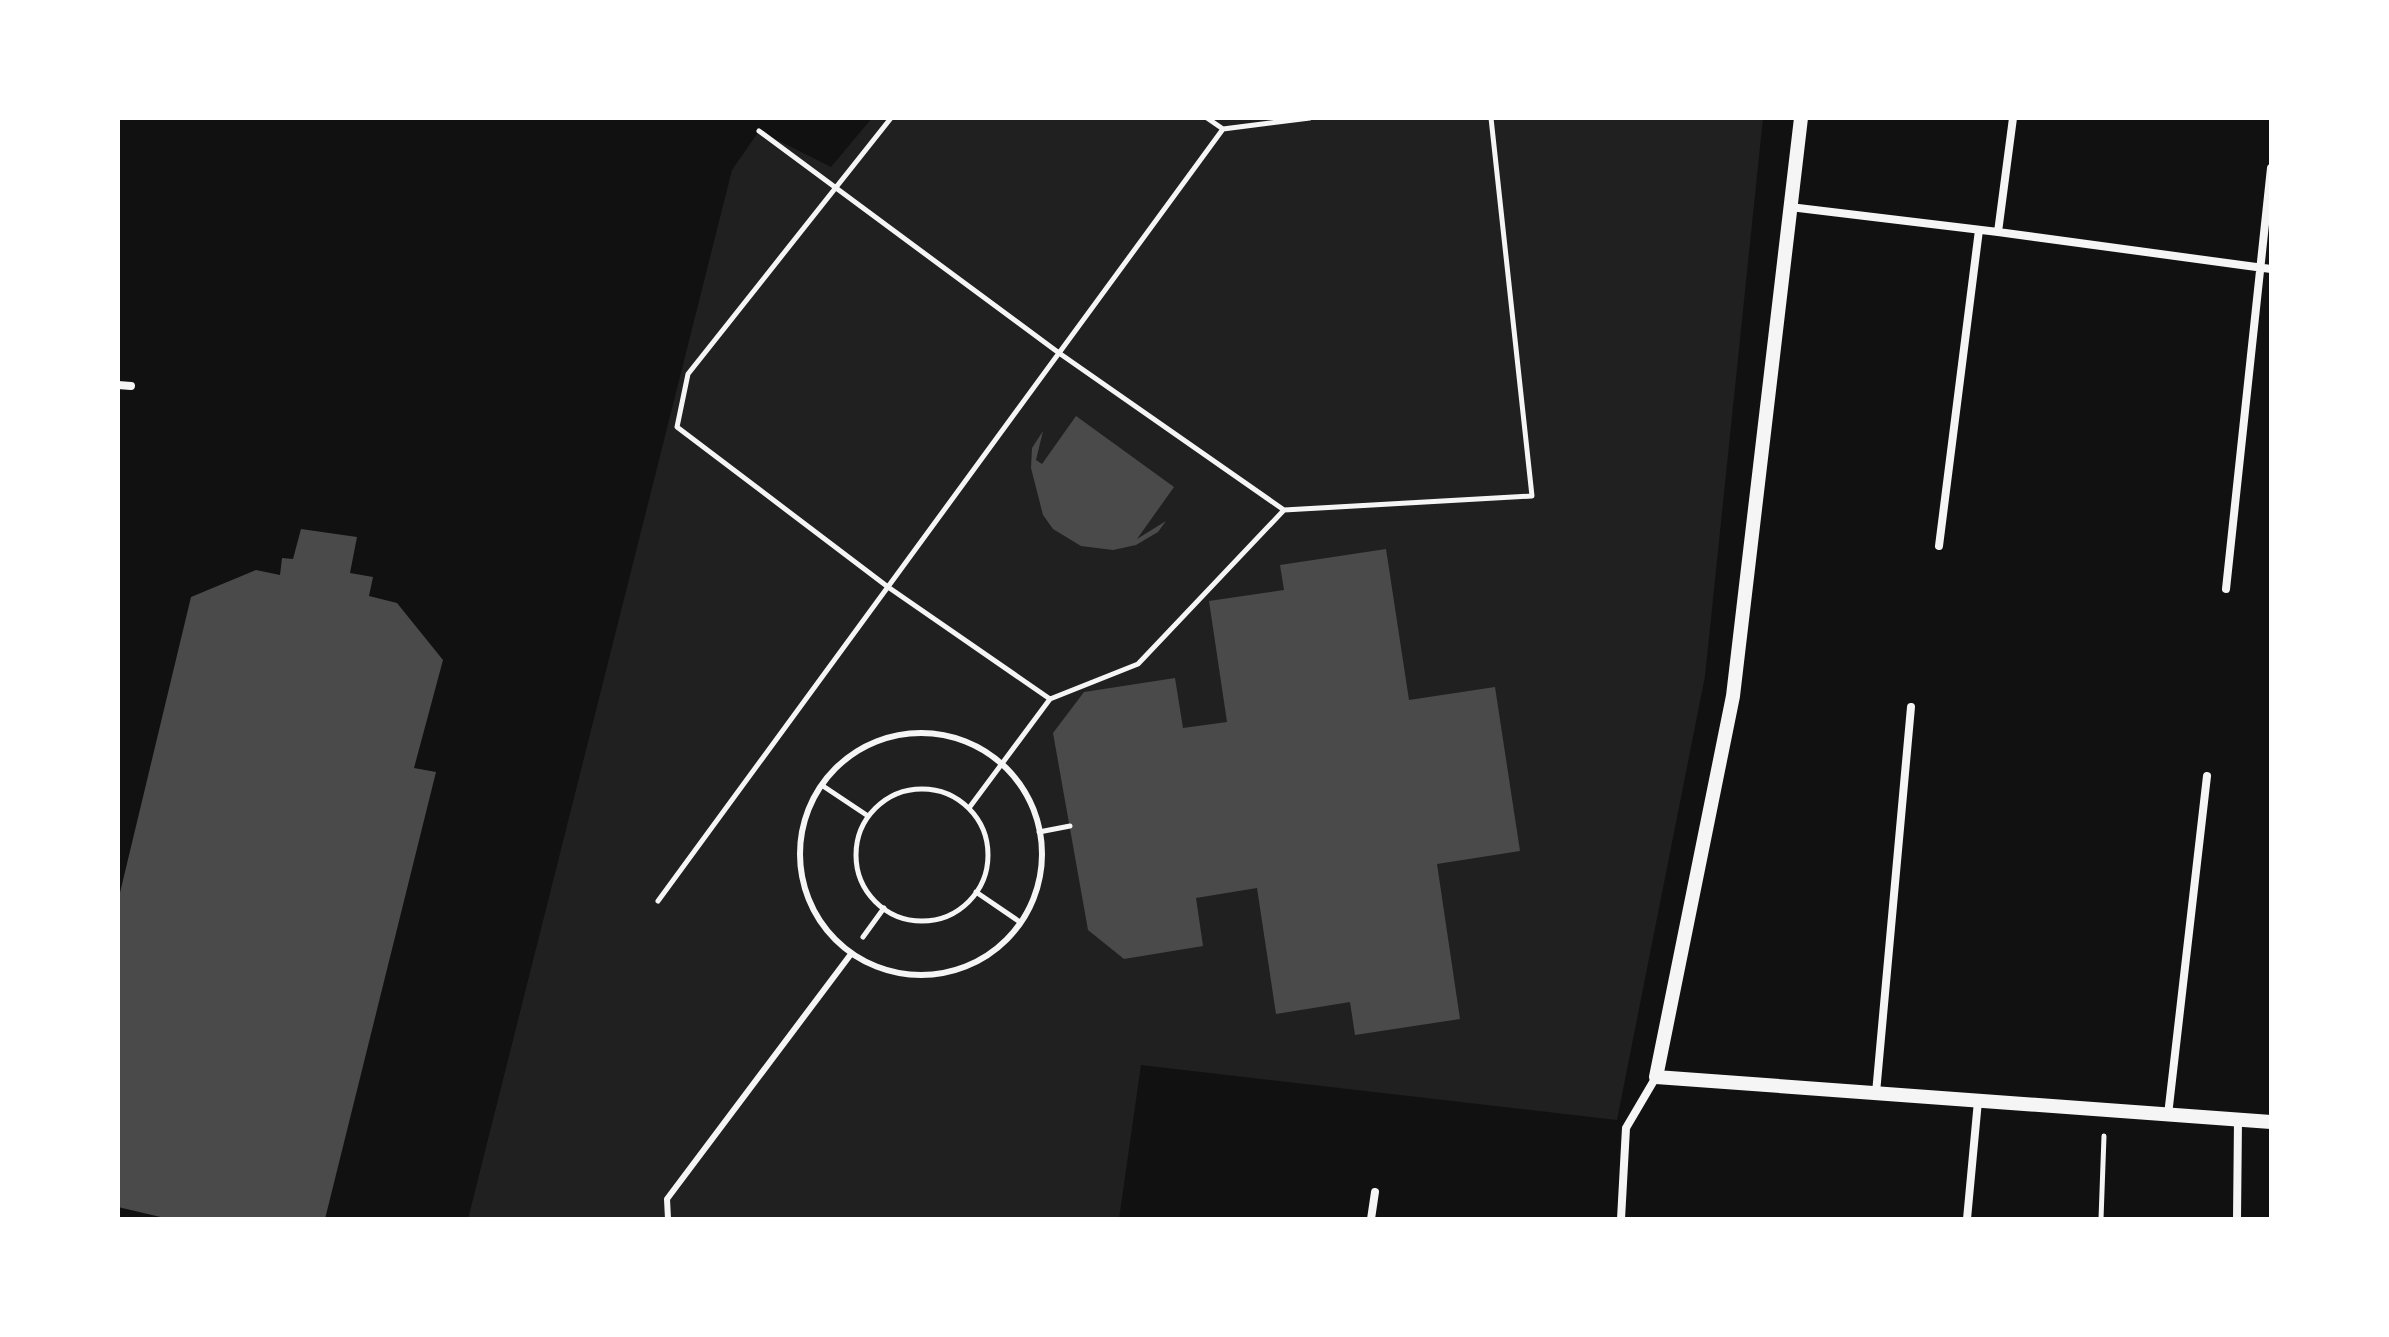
<svg xmlns="http://www.w3.org/2000/svg" width="2389" height="1337" font-family="'Noto Sans',sans-serif">
  <style>
    .green { fill: #202020 }
    .building { fill: #4a4a4a }
    .lines { fill: none; stroke-linecap: round; stroke-linejoin: round }
    .path { stroke: #f5f5f5; stroke-width: 5 }
    .service { stroke: #f5f5f5; stroke-width: 6 }
    .minor { stroke: #f5f5f5; stroke-width: 8 }
    .tertiary { stroke: #f5f5f5; stroke-width: 14 }
  </style>
  <rect width="100%" height="100%" fill="#111"/>
  <path class="green" d="M872,118H1763L1705,676L1617,1120L1141,1065L1119,1219H468L732,170L759,131L831,167Z"/>
  <path class="building" d="M1076,416L1174,487L1137,539L1166,521L1158,532L1136,545L1113,550L1081,546L1053,529L1043,515L1031,468L1032,448L1043,431L1036,460L1042,464Z
    M301,529L357,537L350,573L373,577L369,596L397,603L443,660L414,768L436,772L325,1219H169L118,1207V901L191,597L256,570L280,575L282,558L293,559Z
    M1386,549L1409,700L1495,687L1520,851L1437,864L1460,1019L1355,1035L1350,1002L1276,1014L1257,888L1196,898L1203,946L1124,959L1088,930L1053,733L1084,692L1175,678L1183,728L1227,722L1209,601L1284,590L1280,565Z"/>
  <g class="lines">
    <path class="path" d="M891,118L688,374L677,427L888,587L1050,699
      M1207,118L1223,129
      M759,131L1059,353L1284,510L1532,496L1491,118
      M823,786L868,816
      M856 855a66 66 0 1 1 132 0a66 66 0 1 1-132 0Z
      M969,808L1050,699L1138,664L1284,510
      M1039,832L1070,826
      M976,892L1020,922
      M658,901L1223,129L1310,118
      M863,937L884,908
      M2101,1219L2104,1136"/>
    <path class="service" d="M800 854a121 121 0 1 1 242 0a121 121 0 1 1-242 0Z
      M668,1219L667,1199L851,954"/>
    <path class="minor" d="M1790,207L1998,232L2271,269
      M1998,232L2013,118
      M118,385L131,386
      M1939,546L1979,230
      M2226,589L2271,168
      M1876,1093L1911,707
      M2168,1115L2207,776
      M1371,1219L1375,1192
      M1621,1219L1626,1128L1656,1077
      M1967,1219L1978,1101
      M2237,1219L2238,1120"/>
    <path class="tertiary" d="M1801,118L1733,696L1656,1077L2271,1122"/>
  </g>
  <rect width="2389" height="1337" fill="none" stroke="#ffffff" stroke-width="240"/>
</svg>
